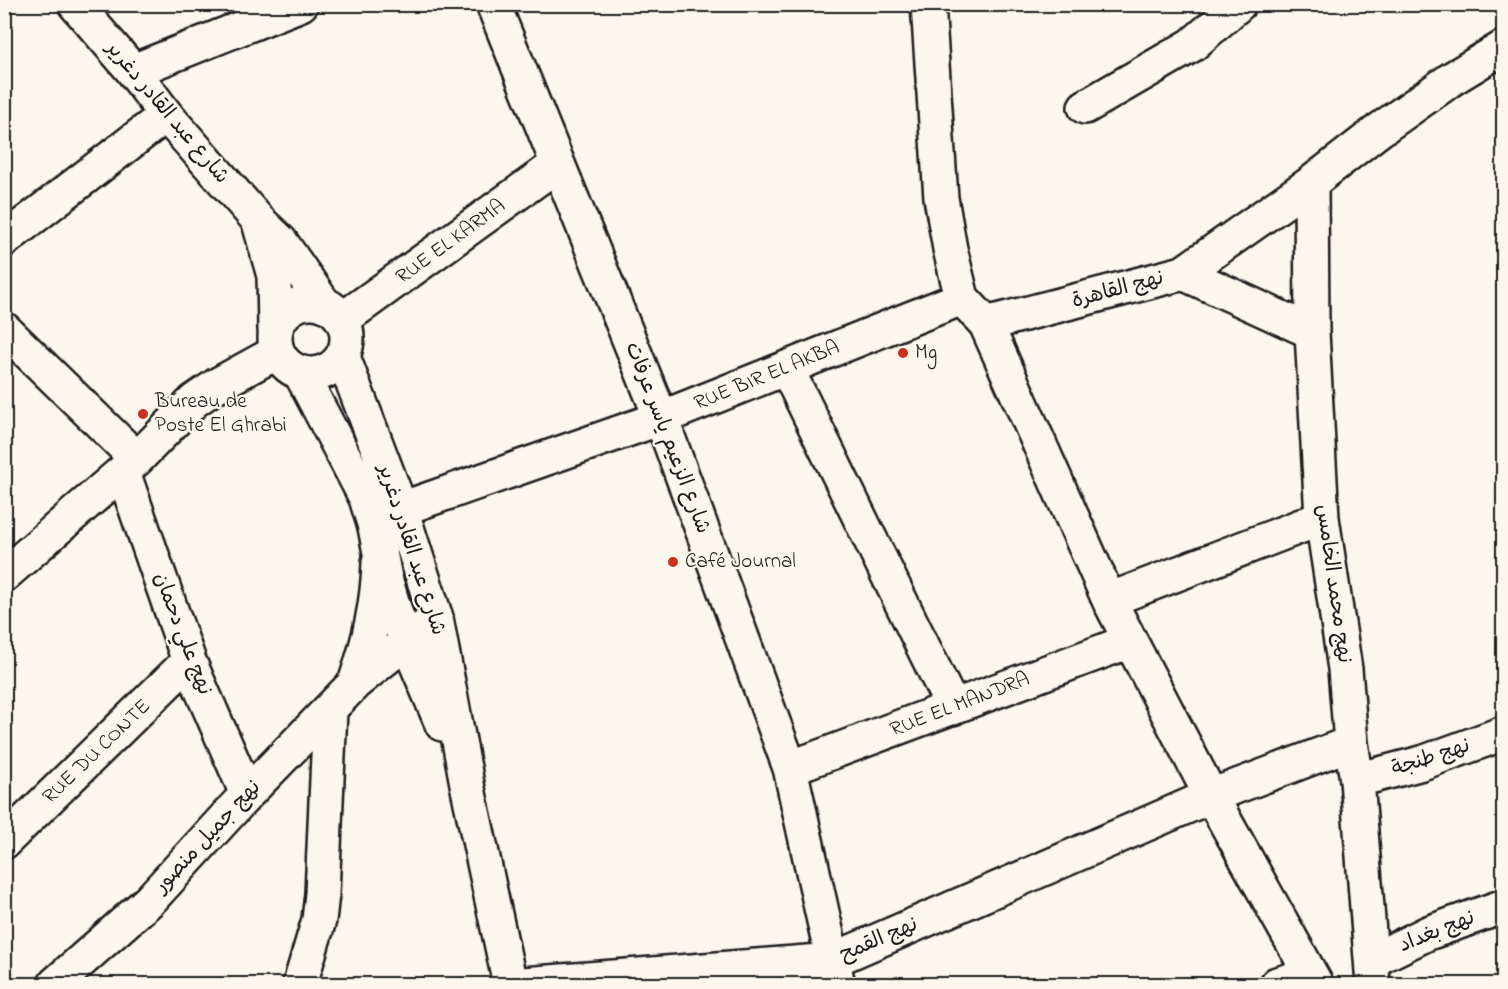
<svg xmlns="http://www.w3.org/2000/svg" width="1508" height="989" font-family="'Indie Flower','Playpen Sans Arabic',sans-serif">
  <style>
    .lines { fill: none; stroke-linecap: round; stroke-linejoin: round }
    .minor-casing { stroke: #1c1c1c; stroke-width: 38 }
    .major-casing { stroke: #1c1c1c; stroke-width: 38 }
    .minor { stroke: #fbf7ec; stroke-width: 33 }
    .major { stroke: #fbf7ec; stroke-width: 33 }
    .poi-dot { fill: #c8321e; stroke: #fbf7ec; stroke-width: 2 }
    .labels { text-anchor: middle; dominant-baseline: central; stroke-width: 4.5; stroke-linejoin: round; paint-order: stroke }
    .street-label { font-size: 21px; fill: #1c1c1c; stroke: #fbf7ec }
    .poi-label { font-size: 21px; fill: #1c1c1c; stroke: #fbf7ec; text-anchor: start }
  </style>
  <rect width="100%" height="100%" fill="#fbf7ec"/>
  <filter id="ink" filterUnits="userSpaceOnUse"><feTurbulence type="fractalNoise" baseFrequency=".0167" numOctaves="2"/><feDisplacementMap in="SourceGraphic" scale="12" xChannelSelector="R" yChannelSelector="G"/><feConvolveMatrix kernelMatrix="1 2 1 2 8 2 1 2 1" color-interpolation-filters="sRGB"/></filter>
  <g filter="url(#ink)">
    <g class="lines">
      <g class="minor-casing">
        <path id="minor" d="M493,4L661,418L790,768L838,984
          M928,4L941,198L950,249L962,298L986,324L1109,600L1211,796L1316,984
          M133,71L301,4
          M1085,107L1192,45L1239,4
          M1311,183L1312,332L1322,518L1345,669L1351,743L1357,780L1373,984
          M4,240L166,115
          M1183,273L1311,183L1378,131L1453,78L1504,47
          M343,319L558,164
          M986,324L1183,273L1312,332
          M4,329L137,459
          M787,369L953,708
          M123,472L189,661L247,794
          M401,509L661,418L962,298
          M4,575L137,459L194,401L217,385L277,352
          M1109,600L1322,518
          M355,683C369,643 378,604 379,562
          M790,768L1130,641
          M1357,780L1422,763L1504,733
          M4,842L189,661
          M1373,960L1428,933L1504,906
          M55,984L150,900L247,794L355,683L436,618
          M300,984L319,920L322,894L330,710
          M523,984L833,960L1211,796L1351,743
          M1277,984L1309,975"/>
      </g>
      <g class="major-casing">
        <path id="major" d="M75,4L133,71L166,115L259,221L281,242L324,304
          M260,226L274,276L275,330
          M275 338a36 36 0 1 1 72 0a36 36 0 1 1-72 0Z
          M343,357L401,509L436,618L467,784L510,984
          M301,374L366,498L375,527L385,578L396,615L442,724"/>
      </g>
      <use href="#minor" class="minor"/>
      <use href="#major" class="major"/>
    </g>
  </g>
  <g class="poi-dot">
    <circle cx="903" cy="353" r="6"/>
    <circle cx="143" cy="414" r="6"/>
    <circle cx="673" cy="562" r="6"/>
  </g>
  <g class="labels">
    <g class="street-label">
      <text transform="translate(167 113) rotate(50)">شارع عبد القادر دغرير</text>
      <text transform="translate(451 242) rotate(-36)">RUE EL KARMA</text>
      <text transform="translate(1118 290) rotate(-15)">نهج القاهرة</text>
      <text transform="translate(767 376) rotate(-22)">RUE BIR EL AKBA</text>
      <text transform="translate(667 438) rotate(69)">شارع الزعيم ياسر عرفات</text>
      <text transform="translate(411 550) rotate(72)">شارع عبد القادر دغرير</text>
      <text transform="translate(1333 584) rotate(82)">نهج محمد الخامس</text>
      <text transform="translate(182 634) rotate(69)">نهج علي دحمان</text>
      <text transform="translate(960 705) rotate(-21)">RUE EL MANDRA</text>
      <text transform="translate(97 752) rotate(-44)">RUE DU CONTE</text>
      <text transform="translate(1431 758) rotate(-18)">نهج طنجة</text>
      <text transform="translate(208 837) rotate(-47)">نهج جميل منصور</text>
      <text transform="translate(1437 932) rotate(-22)">نهج بغداد</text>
      <text transform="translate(879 940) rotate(-23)">نهج القمح</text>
    </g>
    <g class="poi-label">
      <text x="915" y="353">Mg</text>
      <text x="155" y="402">Bureau de<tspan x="155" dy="24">Poste El Ghrabi</tspan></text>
      <text x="685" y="562">Café Journal</text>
    </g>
  </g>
  <rect width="1508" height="989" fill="none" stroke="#fbf7ec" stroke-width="24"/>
  <rect x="12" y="12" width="1484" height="965" fill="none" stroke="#1c1c1c" stroke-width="2" filter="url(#ink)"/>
</svg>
